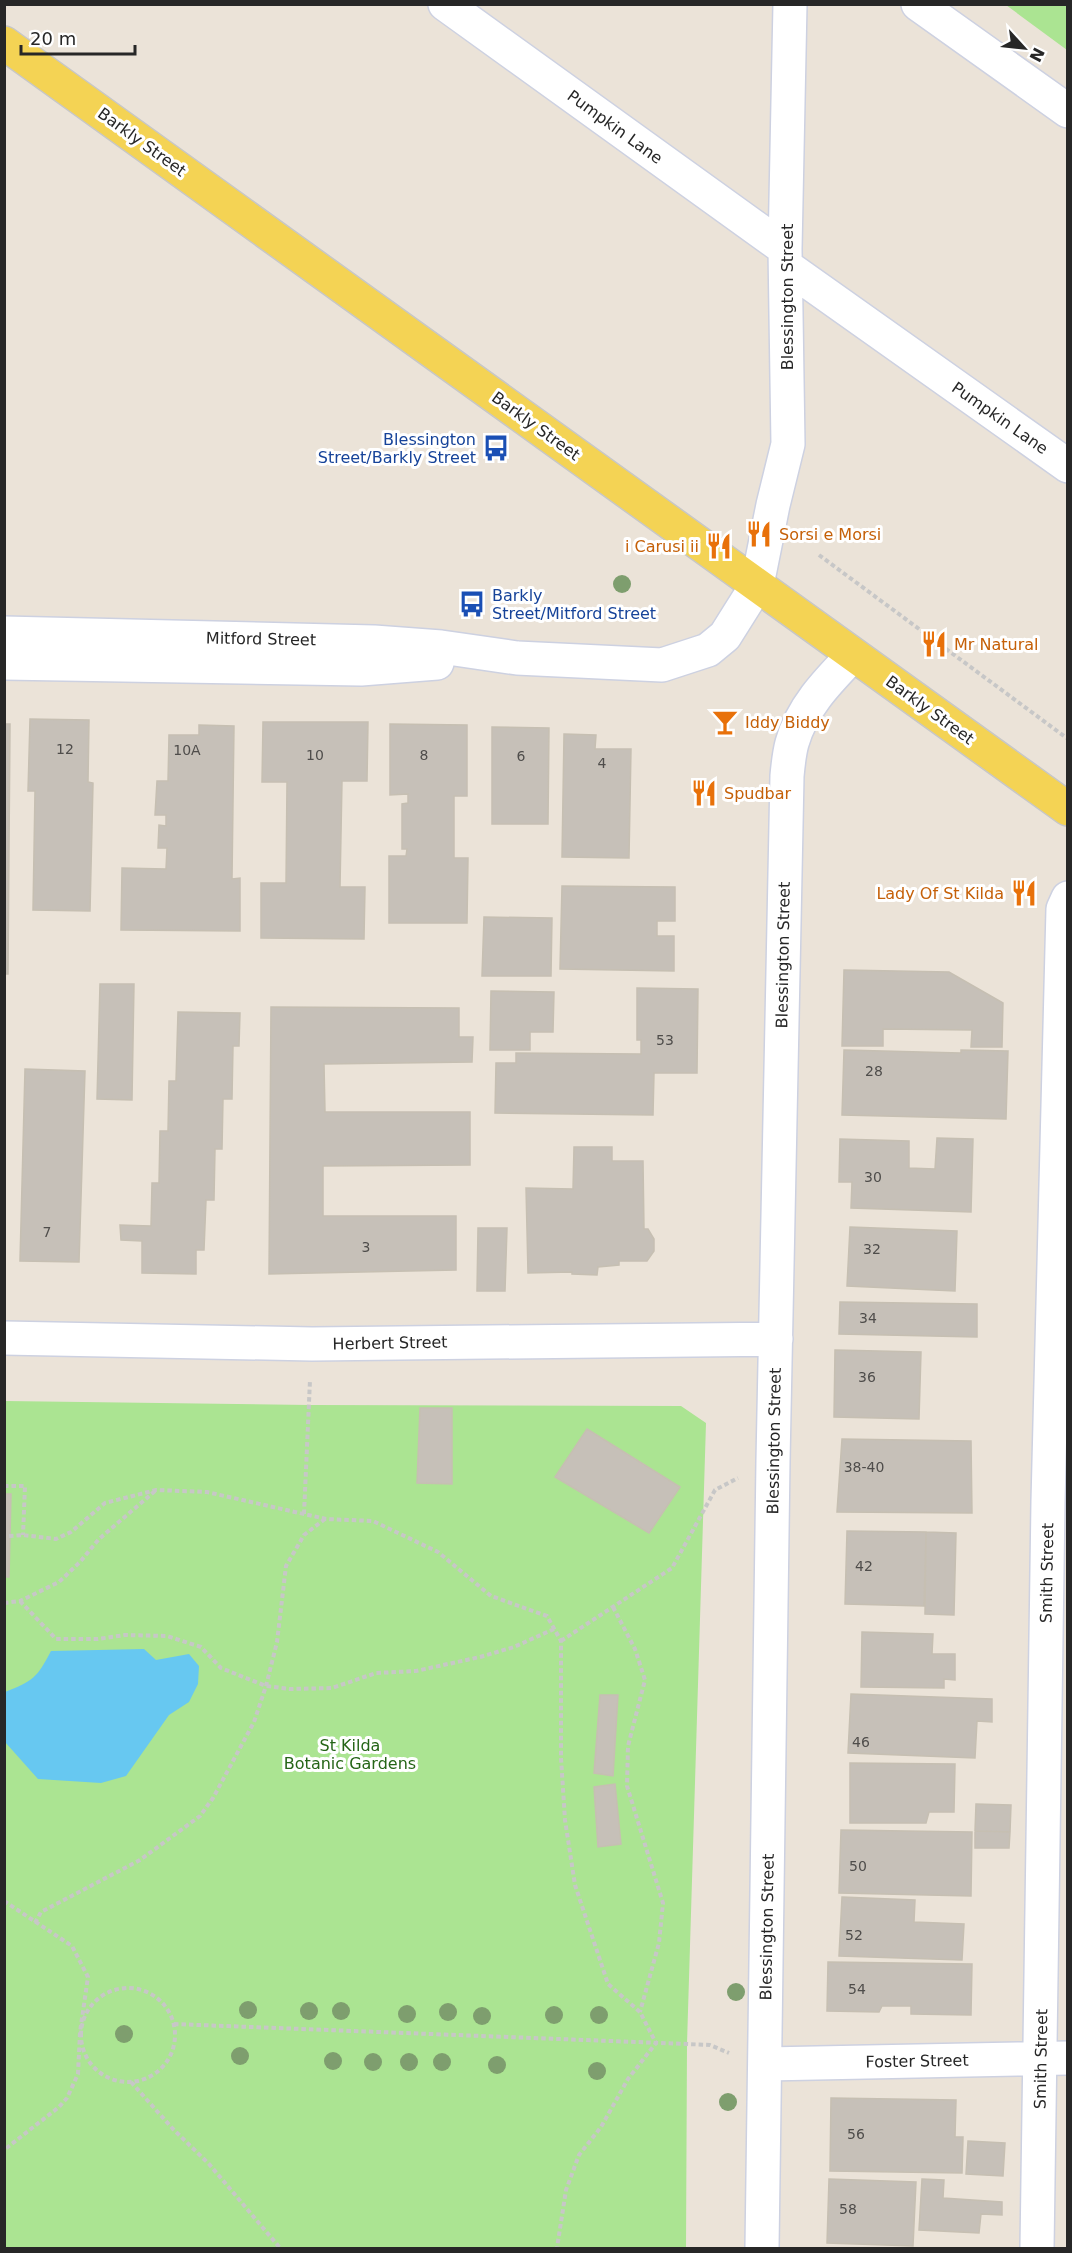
<svg xmlns="http://www.w3.org/2000/svg" width="1072" height="2253" font-family="'DejaVu Sans',sans-serif">
  <style>
    .green { fill: #abe492 }
    .water { fill: #67c8f1 }
    .building { fill: #c6c0b8; stroke: #c6bfb2; stroke-width: 1.5 }
    .lines { fill: none; stroke-linecap: round; stroke-linejoin: round }
    .minor-casing { stroke: #cdd1e1; stroke-width: 36 }
    .major-casing { stroke: #c7c7c7; stroke-width: 36 }
    .path { stroke: #c7c7c7; stroke-width: 4; stroke-dasharray: 4.5 3; stroke-linecap: butt }
    .minor { stroke: #fff; stroke-width: 33 }
    .major { stroke: #f4d354; stroke-width: 33 }
    .tree { fill: #7e9e6e }
    .labels { text-anchor: middle; dominant-baseline: central; stroke-width: 6; stroke-linejoin: round; paint-order: stroke }
    .number-label { font-size: 14px; fill: #4f4d4b }
    .street-label { font-size: 16px; fill: #272727; stroke: #fff }
    .transit-label { font-size: 16px; fill: #164399; stroke: #fff; text-anchor: end }
    .food-label { font-size: 16px; fill: #c56008; stroke: #fff; text-anchor: start }
    .park-label { font-size: 16px; fill: #256517; stroke: #fff }
  </style>
  <rect width="100%" height="100%" fill="#ebe3d8"/>
  <path class="green" d="M1006,5H1067V50Z
    M5,1401L309,1405L681,1406L706,1423L687,2044L686,2248H5Z"/>
  <path class="water" d="M144,1649L156,1660L189,1654L199,1666L198,1684L189,1702L169,1715L126,1776L101,1783L38,1779L5,1742V1692C33,1681 37,1678 51,1651Z"/>
  <path class="building" d="M30,719L89,720L88,782L93,783L90,911L33,910L35,791H28Z
    M263,722H368L367,781H342L340,887H365L364,939L261,938V883H286L287,782H262Z
    M4,724H10L8,974H4Z
    M390,724L467,725V796H454V858H468L467,923H389V856H406L407,849H402V804L408,803V794L390,795Z
    M199,725L234,726L232,879L240,878V931L121,930L122,868L166,869L167,848H158L159,825L166,826V815H155L157,781H168L169,735H199Z
    M492,727L549,728L548,824H492Z
    M564,734L596,735L595,749H631L629,858L562,857Z
    M562,886L675,887V921H657V936H674V971L560,969Z
    M484,917L552,918L551,976H482Z
    M844,970L949,972L1003,1003L1002,1047H971L972,1030L883,1029V1046H842Z
    M100,984H134L132,1100L97,1099Z
    M637,988L698,989L697,1073H654L653,1115L495,1113L496,1063H516V1053L641,1054V1040H637Z
    M491,991L554,992L553,1032H530V1050H490Z
    M271,1007L459,1008V1037H473L472,1062L324,1064L325,1112H470V1165L323,1166V1216H456V1270L269,1274Z
    M178,1012L240,1013L239,1046H233L232,1099H223L222,1149H215L214,1200H206L204,1250H196V1274L142,1273V1241L121,1240L120,1225L151,1226L152,1183H159L160,1131H168L169,1081H176Z
    M844,1050L961,1053V1050L1008,1051L1006,1119L842,1115Z
    M25,1069L85,1071L79,1262L20,1261Z
    M937,1138L973,1139L971,1212L851,1208L852,1182H839L840,1139L909,1141V1168L935,1169Z
    M574,1147H612V1161H643L644,1229H648L654,1239V1251L647,1261H619V1265L598,1267L597,1275L572,1274V1272L528,1273L526,1188L573,1189Z
    M850,1227L957,1231L955,1291L847,1286Z
    M478,1228H507L505,1291H477Z
    M840,1302L977,1304V1337L839,1334Z
    M835,1350L921,1352L919,1419L834,1417Z
    M420,1408H452V1484L417,1483Z
    M587,1429L680,1487L649,1533L555,1477Z
    M842,1439L971,1441L972,1513L837,1512Z
    M4,1494H11L9,1577H4Z
    M847,1531L926,1532L924,1606L845,1604Z
    M926,1532L956,1533L954,1615L925,1614Z
    M862,1632L933,1634L932,1654H955V1680L944,1679V1688L861,1687Z
    M851,1694L992,1699V1722L977,1721L975,1758L848,1753Z
    M600,1695H618L613,1776L594,1773Z
    M850,1763L955,1764L954,1812H929L926,1823H850Z
    M615,1784L621,1844L598,1847L594,1787Z
    M976,1804L1011,1805L1010,1832L975,1831Z
    M841,1830L972,1832L971,1896L839,1893Z
    M975,1831L1010,1832L1009,1848H975Z
    M842,1897L915,1900L914,1922L964,1924L962,1960L839,1956Z
    M828,1962L972,1964L971,2015L911,2014V2006H882L879,2012L827,2011Z
    M831,2098L956,2100L955,2137H963L962,2173L830,2171Z
    M968,2141L1005,2143L1003,2176L966,2174Z
    M829,2179L916,2182L913,2246L827,2243Z
    M922,2179L944,2180L943,2198L1002,2202V2215L981,2214L979,2233L919,2230Z"/>
  <g class="lines">
    <g class="minor-casing">
      <path id="minor" d="M445,4L785,249
        M918,4L1068,111
        M786,266L1068,466
        M4,633L374,642L441,647L517,658L662,665L708,650L725,636L757,585L773,505L788,444L785,249L790,4
        M4,663L361,669L437,663
        M4,1338L312,1344L776,1339
        M766,2064L1068,2058
        M762,2248L773,1461L787,776C788,765 789,754 792,743C802,707 828,681 853,655
        M1037,2248L1048,1502L1063,909L1068,898"/>
    </g>
    <g class="major-casing">
      <path id="major" d="M4,43L1068,809"/>
    </g>
    <path class="path" d="M819,555L1068,739
      M4,1486H25L23,1535
      M304,1514L310,1380
      M9,1536L23,1535L56,1539L71,1532L105,1503L156,1490L207,1492L326,1519L373,1521L438,1552L491,1596L547,1616L561,1641V1758L565,1820L575,1885L608,1984L640,2012L656,2043L628,2079L601,2127L579,2155L566,2190L557,2248
      M20,1601L56,1639H98L125,1635L167,1636L201,1647L221,1668L266,1686L290,1689L332,1688L376,1673L416,1671L480,1657L514,1647L554,1629
      M4,1603L20,1601L59,1582L80,1562L99,1539L155,1491
      M613,1607L635,1649L645,1680L628,1746L627,1786L663,1903L659,1943L640,2012
      M561,1641L672,1568L715,1490L738,1478
      M4,1901L72,1946L88,1977L80,2032L78,2074L67,2098L59,2107L4,2150
      M35,1923L41,1912L140,1860L200,1816L213,1798L254,1722L266,1686L277,1642L286,1566L304,1535L325,1519
      M81 2035a47 47 0 1 1 94 0a47 47 0 1 1-94 0Z
      M174,2024L687,2044L710,2045L729,2053
      M131,2082L173,2129L209,2164L280,2248"/>
    <use href="#minor" class="minor"/>
    <use href="#major" class="major"/>
  </g>
  <g class="tree">
    <circle cx="622" cy="584" r="9"/>
    <circle cx="736" cy="1992" r="9"/>
    <circle cx="248" cy="2010" r="9"/>
    <circle cx="309" cy="2011" r="9"/>
    <circle cx="341" cy="2011" r="9"/>
    <circle cx="448" cy="2012" r="9"/>
    <circle cx="407" cy="2014" r="9"/>
    <circle cx="554" cy="2015" r="9"/>
    <circle cx="599" cy="2015" r="9"/>
    <circle cx="482" cy="2016" r="9"/>
    <circle cx="124" cy="2034" r="9"/>
    <circle cx="240" cy="2056" r="9"/>
    <circle cx="333" cy="2061" r="9"/>
    <circle cx="373" cy="2062" r="9"/>
    <circle cx="409" cy="2062" r="9"/>
    <circle cx="442" cy="2062" r="9"/>
    <circle cx="497" cy="2065" r="9"/>
    <circle cx="597" cy="2071" r="9"/>
    <circle cx="728" cy="2102" r="9"/>
  </g>
  <defs>
    <g id="bus-bare" transform="scale(2.07)"><path d="M-5-6H5V4H4V6H2V4H-2V6H-4V4H-5ZM-3.5-4V0h7V-4ZM-3.5 1.2v1.5H-2V1.2ZM2 1.2v1.5H3.5V1.2Z" fill="#1a4fb4" stroke="#fff" stroke-width="2.5" paint-order="stroke"/></g>
    <g id="restaurant-bare" transform="scale(2.07)"><path d="M-5-6h1v4h1v-4h1v4h1v-4h1v5L-1.5 .5V6h-2V.5L-5-1ZM5-6V6H3V1.5H1.5Q1.5-4 5-6Z" fill="#e8710a" stroke="#fff" stroke-width="2.5" paint-order="stroke"/></g>
    <g id="bar-bare" transform="scale(2.07)"><path d="M-6-5H6L.8 .8V4.5H3.5V6h-7V4.5H-.8V.8Z" fill="#e8710a" stroke="#fff" stroke-width="2.5" paint-order="stroke"/></g>
  </defs>
  <g fill-rule="evenodd">
    <use href="#bus-bare" x="496" y="448"/>
    <use href="#restaurant-bare" x="759" y="534"/>
    <use href="#restaurant-bare" x="719" y="546"/>
    <use href="#bus-bare" x="472" y="604"/>
    <use href="#restaurant-bare" x="934" y="644"/>
    <use href="#bar-bare" x="725" y="722"/>
    <use href="#restaurant-bare" x="704" y="793"/>
    <use href="#restaurant-bare" x="1024" y="893"/>
  </g>
  <g class="labels">
    <g class="number-label">
      <text x="65" y="749">12</text>
      <text x="187" y="750">10A</text>
      <text x="315" y="755">10</text>
      <text x="424" y="755">8</text>
      <text x="521" y="756">6</text>
      <text x="602" y="763">4</text>
      <text x="665" y="1040">53</text>
      <text x="874" y="1071">28</text>
      <text x="873" y="1177">30</text>
      <text x="47" y="1232">7</text>
      <text x="366" y="1247">3</text>
      <text x="872" y="1249">32</text>
      <text x="868" y="1318">34</text>
      <text x="867" y="1377">36</text>
      <text x="864" y="1467">38-40</text>
      <text x="864" y="1566">42</text>
      <text x="861" y="1742">46</text>
      <text x="858" y="1866">50</text>
      <text x="854" y="1935">52</text>
      <text x="857" y="1989">54</text>
      <text x="856" y="2134">56</text>
      <text x="848" y="2209">58</text>
    </g>
    <g class="street-label">
      <text transform="translate(615 127) rotate(36)">Pumpkin Lane</text>
      <text transform="translate(142 142) rotate(36)">Barkly Street</text>
      <text transform="translate(787 297) rotate(-90)">Blessington Street</text>
      <text transform="translate(1000 418) rotate(35)">Pumpkin Lane</text>
      <text transform="translate(536 426) rotate(36)">Barkly Street</text>
      <text transform="translate(261 639) rotate(1)">Mitford Street</text>
      <text transform="translate(930 710) rotate(36)">Barkly Street</text>
      <text transform="translate(783 955) rotate(-89)">Blessington Street</text>
      <text transform="translate(390 1343) rotate(-1)">Herbert Street</text>
      <text transform="translate(774 1441) rotate(-89)">Blessington Street</text>
      <text transform="translate(1047 1573) rotate(-89)">Smith Street</text>
      <text transform="translate(767 1927) rotate(-89)">Blessington Street</text>
      <text transform="translate(1041 2059) rotate(-89)">Smith Street</text>
      <text transform="translate(917 2061) rotate(-1)">Foster Street</text>
    </g>
    <g class="transit-label">
      <text x="476" y="439">Blessington<tspan x="476" dy="18">Street/Barkly Street</tspan></text>
      <text x="492" y="595" text-anchor="start">Barkly<tspan x="492" dy="18">Street/Mitford Street</tspan></text>
    </g>
    <g class="food-label">
      <text x="779" y="534">Sorsi e Morsi</text>
      <text x="699" y="546" text-anchor="end">i Carusi ii</text>
      <text x="954" y="644">Mr Natural</text>
      <text x="745" y="722">Iddy Biddy</text>
      <text x="724" y="793">Spudbar</text>
      <text x="1004" y="893" text-anchor="end">Lady Of St Kilda</text>
    </g>
    <g class="park-label">
      <text x="350" y="1745">St Kilda<tspan x="350" dy="18">Botanic Gardens</tspan></text>
    </g>
  </g>
  <rect width="1072" height="2253" fill="none" stroke="#272727" stroke-width="12"/>
  <g transform="translate(1024 48) rotate(117)" stroke="#ffffff" stroke-width="4.5" paint-order="stroke">
  <path d="M0-4.5L10 22L0 15L-10 22Z" fill="#272727"/>
  <text y="-9" font-size="16" font-weight="bold" text-anchor="middle" fill="#272727">N</text>
  </g>
  <path d="M21 45v9h114v-9" fill="none" stroke="#272727" stroke-width="3"/>
  <text x="30" y="45" font-size="18" fill="#272727" stroke="#ffffff" stroke-width="4.5" paint-order="stroke">20 m</text>
</svg>
